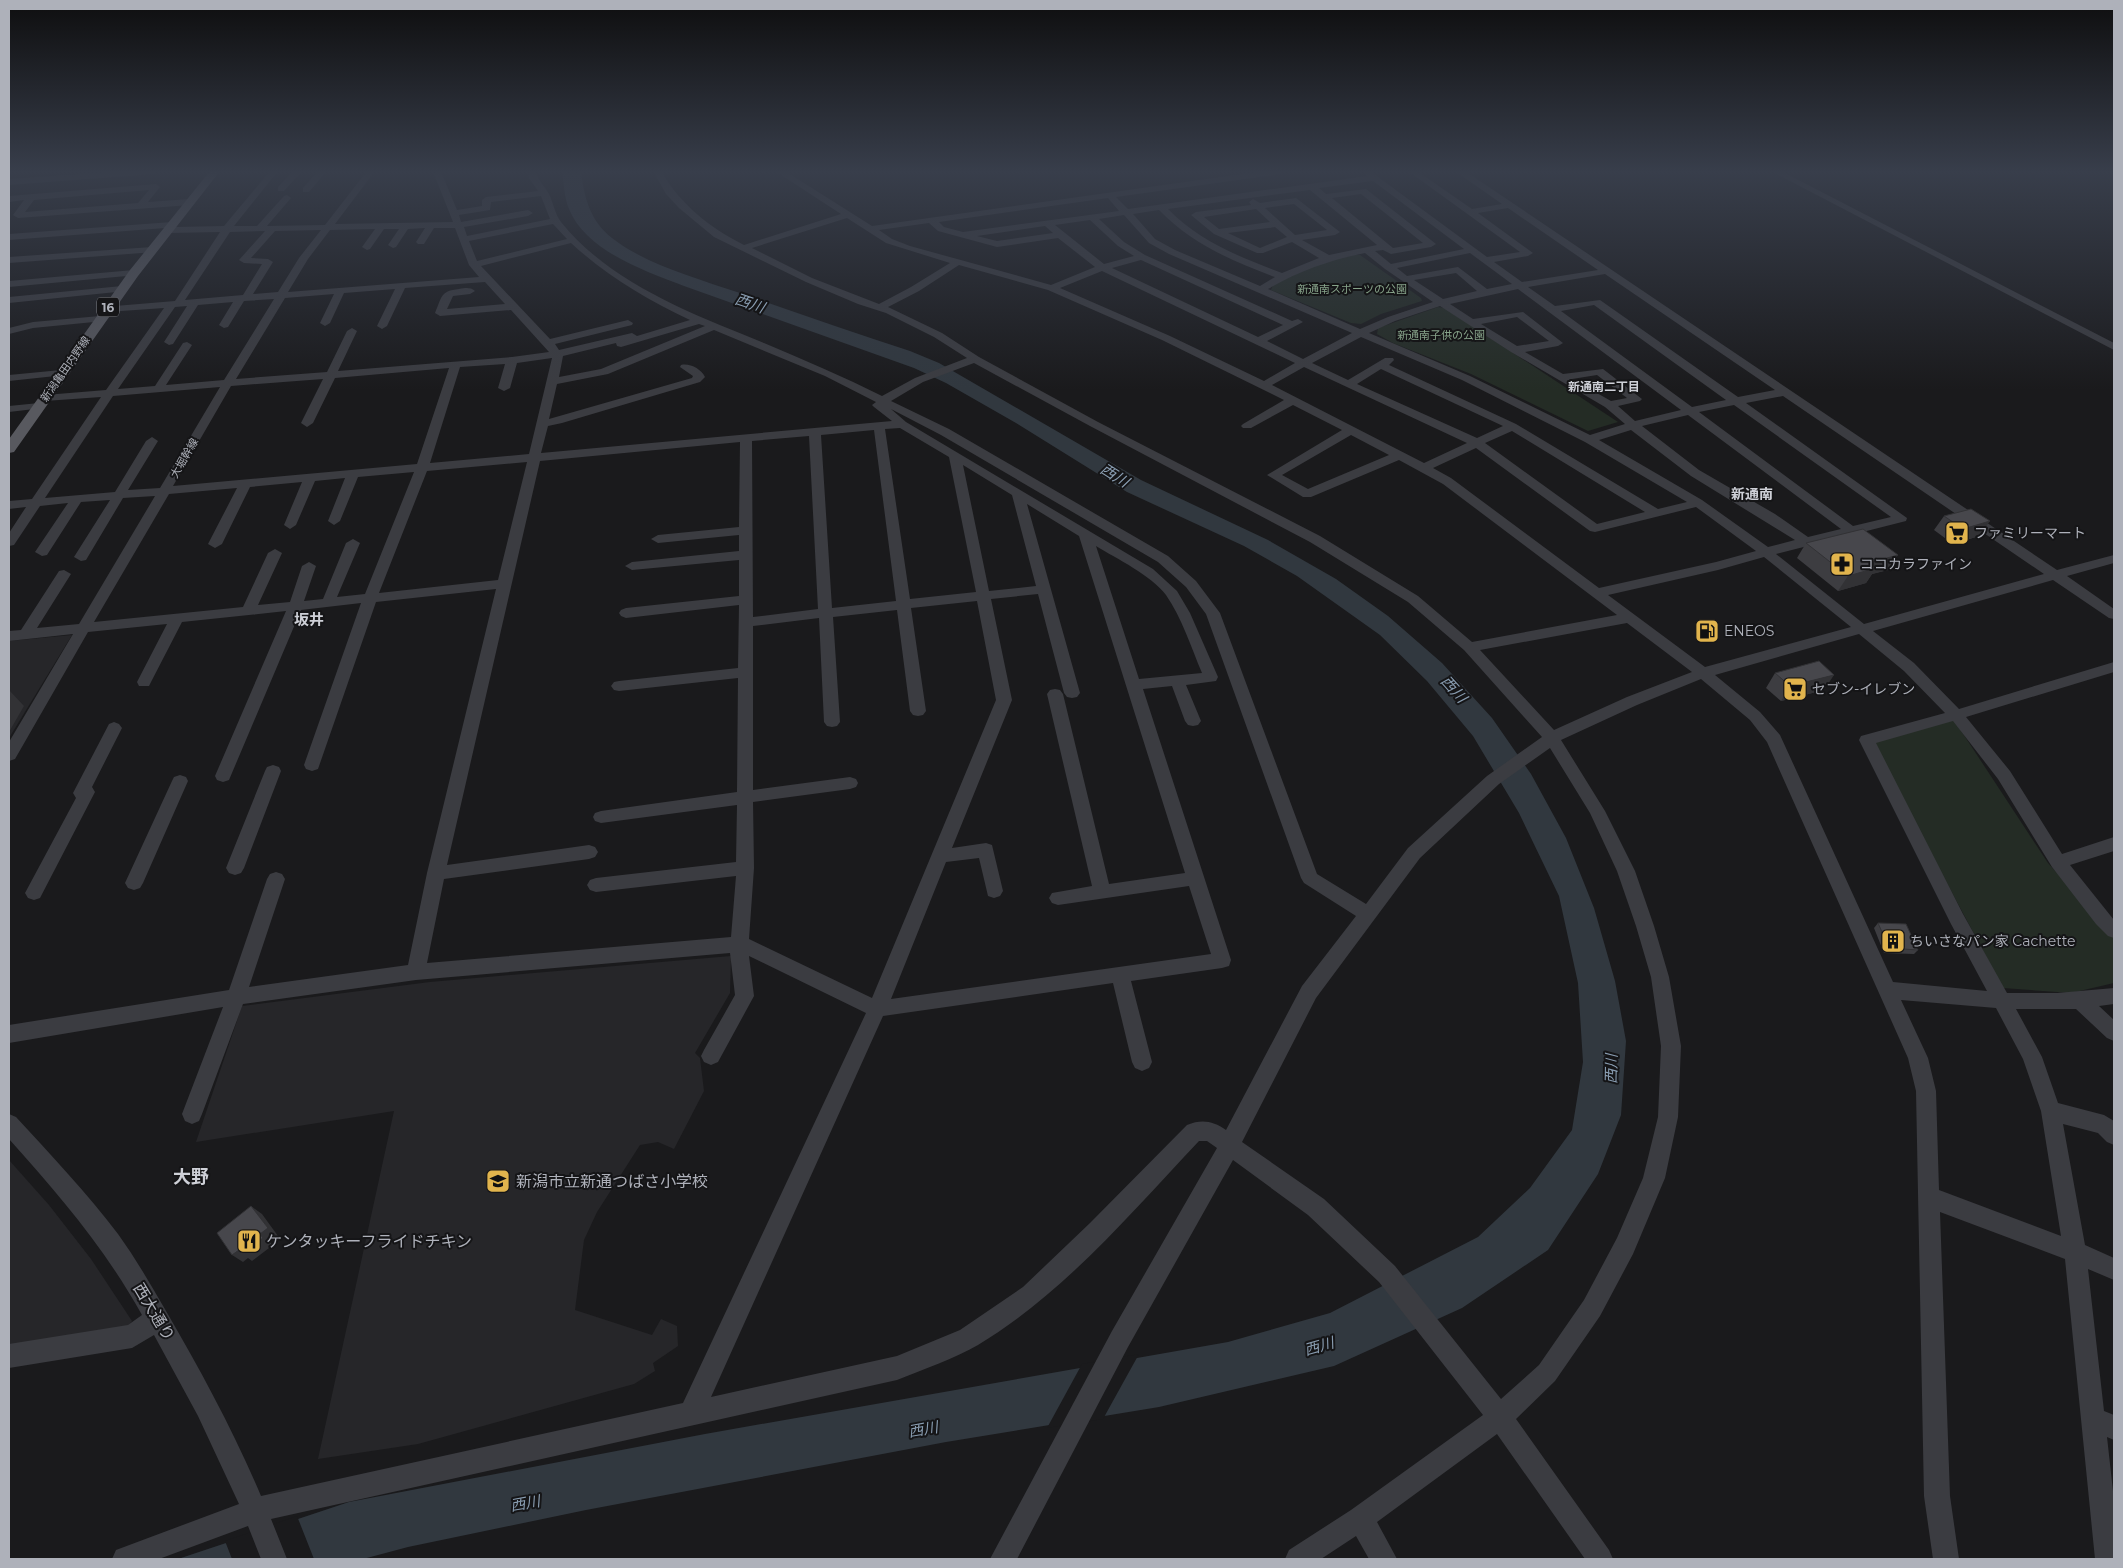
<svg xmlns="http://www.w3.org/2000/svg" width="2123" height="1568" font-family="Montserrat,'Noto Sans JP',sans-serif">
  <style>
    .built { fill: #262629 }
    .green { fill: #242c25 }
    .water { fill: #31383f }
    .pier { fill: #1a1a1c }
    .lines { fill: none; stroke-linecap: round; stroke-linejoin: round }
    .minor { fill: #3b3c41; fill-rule: evenodd }
    .major { fill: #58595f; fill-rule: evenodd }
    .wall { fill: #3d3d41 }
    .shaded-wall { fill: #323235 }
    .building { fill: #47474c; stroke: #323235 }
    .labels { text-anchor: middle; dominant-baseline: central; stroke-width: 4; stroke-linejoin: round; paint-order: stroke }
    .far-park-label { font-size: 11px; fill: #87a38a; stroke: #151517 }
    .far-street-label { font-size: 11px; fill: #aeb1ba; stroke: #151517 }
    .shield { fill: #151517; stroke: #808289; stroke-width: 1 }
    .shield-label { font-size: 12px; font-weight: bold; fill: #aeb1ba }
    .far-neighbourhood-label { font-size: 12px; font-weight: bold; fill: #ced0d7; stroke: #151517 }
    .far-quarter-label { font-size: 14px; font-weight: bold; fill: #ced0d7; stroke: #151517 }
    .poi-label { font-size: 14px; fill: #aeb1ba; stroke: #151517; text-anchor: start }
    .water-label { font-size: 15px; font-style: italic; fill: #899db1; stroke: #151517 }
    .neighbourhood-label { font-size: 15px; font-weight: bold; fill: #ced0d7; stroke: #151517 }
    .near-poi-label { font-size: 16px; fill: #aeb1ba; stroke: #151517; text-anchor: start }
    .near-street-label { font-size: 16px; fill: #aeb1ba; stroke: #151517 }
    .near-neighbourhood-label { font-size: 18px; font-weight: bold; fill: #ced0d7; stroke: #151517 }
  </style>
  <rect width="100%" height="100%" fill="#1a1a1c"/>
  <path class="built" d="M72,635L9,738V641Z
    M731,956L730,993L695,1053L700,1058L704,1091L674,1149L658,1142L640,1145L597,1212L584,1240L575,1310L652,1335L661,1319L677,1326L678,1346L653,1363L655,1371L634,1384L418,1444L318,1459L394,1111L196,1142L242,1006L430,982Z
    M9,1160L49,1205L91,1259L132,1321L122,1334L9,1351Z"/>
  <path class="green" d="M1353,255H1360L1421,298L1422,301L1381,314L1361,324L1351,323L1271,290L1273,285L1322,262Z
    M1438,307L1445,308L1618,422L1588,431L1471,374L1393,343L1377,334L1378,328Z
    M1954,720L2048,863L2114,936V983L2071,993L2003,988L1872,743Z"/>
  <path class="water" d="M562,171H581C584,197 590,221 612,238C643,263 698,279 737,292C794,312 852,332 910,351L939,363L1141,480L1268,540L1336,579L1388,616L1442,663L1492,718L1531,774L1566,838L1594,908L1615,981L1626,1041L1621,1115L1598,1174L1548,1250L1462,1308L1334,1366L1159,1407L946,1442L586,1510L408,1547L363,1559H178L349,1502L705,1434L1228,1342L1330,1313L1478,1237L1530,1188L1572,1130L1583,1062L1578,983L1559,896L1519,813L1473,736L1427,681L1380,635L1297,576L1244,546L1127,492L1016,423L946,383L914,368L684,286C645,271 586,251 569,209C564,197 564,184 562,171Z"/>
  <path class="pier" d="M1139,1354L1103,1419L1047,1428L1082,1364Z
    M297,1516L314,1559H232L225,1541Z"/>
  <g class="lines">
    <path class="minor" d="M121,171H158L154,174L9,185V179Z
      M270,171H278L234,226H257L284,196L287,195L291,198L267,226L325,225L367,171H375L335,224L453,222L434,174L436,171H445L442,174L457,210L482,206V200L486,197L538,191L529,178L528,171H536C538,181 544,185 549,194C553,202 555,214 561,222C611,284 693,314 764,343C804,360 844,377 882,396L915,378L967,358L934,337L886,313L858,304L806,282L714,237L679,208L666,194L653,171H661C681,205 709,227 744,245L841,214L775,171H785L872,226L1263,171H1285L1281,174L1116,197L1128,209L1367,176L1361,171H1370L1487,257L1520,252L1408,171H1417L1472,209L1502,204L1455,171H1465L2057,570L2114,555V563L2067,576L2114,609V619L2109,618L2053,580L1873,631L1914,663L1959,709L2114,662V672L1966,717L2010,771L2062,854L2114,837V851L2070,865L2114,920V938L2108,936L2096,924L2052,867L1998,779L1953,721L1876,743L1963,914L2007,993H2057L2114,988V1004L2099,1006L2114,1020V1041L2107,1038L2076,1009H2016L2042,1057L2058,1103L2104,1115L2114,1121V1145L2107,1142L2098,1133L2063,1124L2085,1245L2114,1258V1280L2088,1269L2104,1411L2114,1415V1440L2107,1437L2114,1500V1559H2095L2065,1259L1940,1212L1950,1496L1959,1559H1933L1924,1496L1916,1091L1908,1058L1767,742L1750,720L1701,679L1637,705L1561,740L1605,811L1635,871L1654,926L1669,977L1681,1046L1678,1117L1665,1178L1633,1254L1600,1316L1555,1381L1516,1419L1609,1550L1613,1559H1585L1497,1434L1377,1522L1397,1559H1369L1356,1536L1321,1559H1285L1289,1550L1351,1510L1483,1415L1379,1282L1308,1215L1233,1160L1128,1347L1017,1559H990L1112,1331L1217,1148L1207,1141H1199C1130,1214 1064,1293 978,1345C956,1358 921,1370 897,1380L271,1519L287,1559H261L248,1526L159,1559H112L116,1550L239,1504L198,1416L154,1335L132,1348L9,1368V1344L128,1325L142,1315C104,1247 60,1196 9,1139V1114L16,1117C51,1155 87,1193 118,1234C136,1259 151,1285 166,1311C201,1371 234,1432 261,1496L683,1403L866,1013L749,956L754,996L718,1062L711,1065L704,1062L701,1056L704,1050L735,995L730,953L416,980L243,1004L202,1114L199,1121L192,1124L185,1121L182,1114L223,1007L9,1043V1025L229,990L267,879L270,874L276,872L282,874L285,879L249,987L408,965L427,873L496,589L376,602L318,769L312,771L306,769L304,765L361,603L301,610L229,780L223,782L217,780L215,776L286,611L182,622L151,682L149,686H139L137,682L167,624L88,632L15,759L9,761V742L73,634L9,641V631L21,630L59,571L64,570L71,574L37,628L79,624L155,496L123,498L86,560L81,561L74,557L110,500L81,502L47,555L42,556L35,552L68,503L40,506L14,545L9,546V533L26,507L9,509V501L32,499L101,397L45,401L39,398L45,395L106,390L164,308L107,312L103,311L102,309L103,307L175,301L220,232L168,233L165,232V228L9,240V234L172,222L177,225L175,227L224,226ZM1373,181L1464,249L1391,264L1375,251L1383,250L1391,254L1431,247L1436,244L1366,189L1326,194L1319,188ZM1310,190L1377,245L1329,255L1302,240L1335,235L1340,232L1296,198L1260,203L1253,199L1249,202L1251,205L1196,212L1191,215L1214,234L1257,253H1263L1292,242L1319,258L1282,273C1240,257 1200,242 1168,209ZM1361,194L1423,243L1393,248L1332,198ZM541,196L550,219L467,236L464,227L528,216L533,213L528,210L461,222L459,215L490,210L491,202ZM1108,198L1119,211L963,232L944,227L939,222ZM1294,204L1327,230L1295,235L1265,208ZM1508,208L1598,270L1522,282L1494,262L1528,256L1533,253L1478,213ZM1256,209L1270,222L1219,229L1204,217ZM1159,210C1192,244 1232,261 1275,277L1260,286L1175,250L1155,239L1133,214ZM1124,215L1149,243L1169,254L1352,333L1303,359L1267,341L1303,322L1298,319L1292,321L1145,255L1124,242L1099,219ZM847,218L886,243L950,263L911,287L879,304L812,278L752,248ZM1090,220L1118,246L1134,256L1104,264L1055,225ZM929,223L938,231L997,247L1058,238L1095,267L1051,285L910,246L892,239L879,230ZM553,224L567,239L477,261L469,241ZM1045,226L1053,233L997,241L977,236ZM1275,227L1287,237L1260,248L1228,233ZM425,228L416,242L418,244H424L434,228H455L469,265L479,277L288,292L308,259L330,230L375,229L362,247L367,250L370,249L384,229H399L388,245L393,248L396,247L408,229ZM321,230L299,258L278,292L253,294L273,262L268,259L251,258L275,231ZM265,231L239,260L244,263L262,264L243,295L185,300L230,232ZM571,243C607,276 646,299 690,320L637,336L632,333L559,350L555,344L632,325L633,323L628,320L550,339L481,266ZM1365,253L1385,269L1433,302L1388,317L1360,329L1268,289C1299,271 1330,260 1365,253ZM1470,253L1512,284L1487,289L1458,267L1407,276L1397,268ZM1141,260L1283,325L1258,337L1112,268ZM959,265L1048,290L1162,340L1284,400L1243,424L1241,426L1243,428H1251L1293,405L1342,430L1267,475L1303,497H1311L1399,460L1443,484L1617,615L1472,642L1418,596L1320,536L1098,422L979,357L942,333L888,307L919,291ZM1102,271L1295,363L1264,381L1170,336L1060,288ZM1456,273L1477,291L1443,299L1414,280ZM1605,274L1775,390L1738,397L1600,300L1555,306L1528,287ZM485,282L505,304L447,309L453,296L470,294L475,291C470,287 466,288 459,289C440,291 442,297 435,313L440,316L511,310L549,352L512,357L338,371L357,331L352,328L347,331L327,372L236,379L285,298L334,294L320,323L325,326L330,323L344,293L395,289L377,326L382,329L387,326L405,288ZM1518,289L1681,410L1635,421L1618,406L1640,401L1642,399L1603,369L1563,374L1525,352L1558,346L1563,343L1523,312L1473,319L1450,304ZM274,299L224,380L166,385L192,345L187,342L183,343L155,386L118,389L175,307L187,306L164,342L169,345L173,344L198,305L233,302L219,325L224,328L228,327L244,301ZM1594,305L1726,400L1692,407L1561,311ZM1440,306L1511,352L1605,407L1625,424L1590,435L1470,376L1369,333L1395,321ZM1517,317L1549,341L1517,346L1481,324ZM699,324L705,326L601,369L559,377L563,356L616,343L617,346L621,347ZM714,330L825,376L876,402L872,405L874,407L892,421L541,453L548,426L562,423L700,382L705,377C701,369 690,363 681,365L680,367L693,376L692,378L549,419L557,384L608,374ZM1361,337L1462,380L1585,442L1687,502L1658,509L1516,424L1389,365L1394,360L1393,358H1385L1348,380L1312,363ZM552,358L529,454L430,463L460,367L505,364L498,388L504,391L510,388L517,363ZM974,363L1090,426L1310,542L1408,602L1464,650L1542,737L1487,776L1408,848L1366,904L1317,874L1220,613L1196,581L1168,556L949,429L891,401L923,382ZM1304,367L1467,443L1424,463L1272,385ZM449,368L417,464L173,486L231,386L323,379L301,423L307,427L313,423L335,378ZM1381,369L1503,426L1477,438L1357,384ZM1597,375L1627,398L1611,401L1572,379ZM220,387L160,488L128,490L158,441L152,437L146,441L115,492L45,498L113,396ZM1783,396L2044,574L1864,624L1776,554L1906,521L1907,518L1746,403ZM1734,405L1891,517L1853,526L1699,412ZM891,409L941,435L1158,562L1186,587L1206,614L1301,878L1304,883L1356,916L1302,986L1226,1130C1213,1121 1202,1119 1187,1125L1090,1223L1023,1287L960,1330L897,1356L711,1397L883,1016L1113,983L1132,1062L1135,1068L1142,1071L1149,1068L1152,1062L1131,981L1222,968L1229,966L1231,960L1143,689L1172,686L1185,721L1188,725L1193,726L1198,725L1201,721L1186,685L1216,681L1218,677L1190,613L1177,591L1153,569L906,422ZM1688,415L1841,529L1808,537L1775,514L1699,470L1642,426ZM900,428L949,457L976,592L910,599L885,429ZM874,430L896,601L832,608L821,435ZM1631,430L1691,476L1795,540L1768,547L1702,500L1599,440ZM1512,431L1645,512L1597,524L1485,443ZM1351,435L1389,455L1308,489L1282,475ZM809,436L818,609L753,617L752,441ZM740,442L739,527L658,535L651,539L658,543L739,535V551L632,562L625,566L632,570L739,560V596L626,608L621,610L619,613L621,616L626,618L739,605L738,668L619,681L614,682L611,686L614,690L619,691L738,678L737,792L601,811L595,813L593,817L595,821L601,823L737,805L736,862L596,878L590,880L587,885L590,890L596,892L736,876L731,937L427,963L444,879L589,859L595,857L598,852L595,847L589,845L447,865L540,461ZM1476,448L1590,531L1595,532L1696,507L1756,551L1716,562L1599,588L1451,478L1433,468ZM527,462L498,580L379,593L427,471ZM963,465L1012,495L1036,586L989,591ZM414,472L365,594L337,597L360,543L353,539L346,543L323,599L304,601L316,566L309,562L302,566L290,602L258,605L282,553L275,549L268,553L243,607L94,622L169,494L237,488L208,544L215,548L222,544L250,487L302,482L284,525L290,529L296,525L315,481L345,478L328,521L334,525L340,521L358,477ZM1027,504L1079,536L1185,873L1109,884L1063,694L1060,690L1055,689L1050,690L1047,694L1092,886L1052,893L1049,898L1052,903L1058,905L1189,886L1211,954L891,999L946,862L979,858L988,896L994,898L1000,896L1003,891L992,845L986,843L952,848L1012,700L991,599L1038,594L1064,693L1067,697L1072,698L1077,697L1080,693ZM1096,546C1117,559 1151,575 1166,595C1182,618 1191,647 1202,673L1139,679ZM1764,557L1851,627L1705,667L1608,595L1718,570ZM977,601L996,700L872,998L749,939L754,868L753,802L850,789L856,787L858,783L856,779L850,777L753,790V626L819,618L824,722L827,726L832,727L837,726L840,722L833,617L897,610L910,711L913,715L918,716L923,715L926,711L911,608ZM1627,623L1692,672L1627,697L1554,730L1480,650ZM1859,634L1904,671L1945,713L1861,736L1859,740L1951,924L1987,991L1893,982L1780,735L1760,712L1715,675ZM1550,748L1590,813L1617,871L1636,926L1651,977L1661,1046L1658,1117L1643,1178L1617,1238L1584,1300L1539,1365L1501,1399L1395,1266L1324,1199L1242,1142L1316,998L1420,858L1499,784ZM1901,1000L1996,1008L2023,1059L2041,1111L2061,1236L1939,1190L1936,1091L1928,1058Z
      M293,171H302L284,191H278V187Z
      M318,171H327L309,192H303V188Z
      M1771,171H1781L2114,343V350Z
      M156,184L160,187L148,202L190,199L194,202L190,205L18,218L13,215L24,200L9,202V196ZM149,190L138,203L25,212L34,200Z
      M152,247L155,248V252L9,263V257Z
      M134,270L137,271V275L9,287V281Z
      M122,286L127,289L126,291L9,303V297Z
      M100,316L105,319L104,321L33,328L9,334V328L33,322Z
      M61,370L65,371L67,373L65,375L9,381V375Z
      M39,403L45,406L43,408L9,412V406Z
      M114,722L119,724L122,728L92,787L95,792L40,898L34,900L28,898L25,893L76,798L73,793L109,724Z
      M273,765L279,767L281,771L244,868L241,873L235,875L229,873L226,868L265,771L267,767Z
      M180,775L186,777L188,781L143,883L140,888L134,890L128,888L125,883L172,781L174,777Z"/>
    <path class="major" d="M210,171H220L138,276L14,452L9,453V439L130,270Z"/>
  </g>
  <path class="wall" d="M1944,516L1979,536L1953,544L1934,530Z
    M1806,543L1888,570L1872,574L1866,583L1838,591L1797,558Z
    M1775,673L1824,690L1781,701L1766,688Z
    M1878,923L1918,950L1914,954L1884,953L1874,928Z"/>
  <path class="shaded-wall" d="M1990,521L1979,536L1953,544L1963,529Z
    M1898,555L1888,570L1872,574L1866,583L1838,591L1848,576L1869,563Z
    M1834,675L1824,690L1781,701L1790,686Z
    M9,690L24,706L9,732Z
    M251,1206L262,1214L278,1236L270,1242L273,1245L252,1261L248,1258L243,1262L232,1255L260,1234Z"/>
  <path class="building" d="M1971,509L1990,521L1963,529L1944,516Z
    M1863,529L1898,555L1869,563L1876,568L1848,576L1806,543Z
    M1819,661L1834,675L1790,686L1775,673Z
    M1878,923L1906,924L1918,950L1889,948Z
    M251,1206L268,1228L260,1234L263,1238L242,1254L239,1250L232,1255L217,1233Z"/>
  <linearGradient id="sky" x2="0" y2="1"><stop stop-color="#0e0e0f"/><stop offset="0.44" stop-color="#383e4b"/><stop offset="1" stop-color="#383e4b" stop-opacity="0"/></linearGradient>
  <rect width="2123" height="390" fill="url(#sky)"/>
  <defs>
    <g id="supermarket-square" transform="scale(1.25)"><rect x="-9" y="-9" width="18" height="18" rx="4" fill="#e1b44d" stroke="#151517"/><path d="M-6-5.5h2.5l.6 2H6L4.5 2H-2.5L-4.4-4H-6ZM-1.5 3.2a1.3 1.3 0 1 0 .1 0ZM3 3.2a1.3 1.3 0 1 0 .1 0Z" fill="#111"/></g>
    <g id="pharmacy-square" transform="scale(1.25)"><rect x="-9" y="-9" width="18" height="18" rx="4" fill="#e1b44d" stroke="#151517"/><path d="M-2-6h4v4h4v4h-4v4h-4v-4h-4v-4h4Z" fill="#111"/></g>
    <g id="fuel-square" transform="scale(1.25)"><rect x="-9" y="-9" width="18" height="18" rx="4" fill="#e1b44d" stroke="#151517"/><path d="M-5.5-6h7V0h2V4h1.3V-2.5L3-4.5l.8-.8L6-3V5H2.5V1h-1V6h-7ZM-4.2-4.7v3.2H.2V-4.7Z" fill="#111"/></g>
    <g id="building-square" transform="scale(1.25)"><rect x="-9" y="-9" width="18" height="18" rx="4" fill="#e1b44d" stroke="#151517"/><path d="M-4-6H4V6H1V3H-1V6H-4ZM-2.5-4.3h1.7v1.8h-1.7ZM.8-4.3h1.7v1.8H.8ZM-2.5-1h1.7V.8h-1.7ZM.8-1h1.7V.8H.8Z" fill="#111"/></g>
    <g id="school-square" transform="scale(1.25)"><rect x="-9" y="-9" width="18" height="18" rx="4" fill="#e1b44d" stroke="#151517"/><path d="M0-5L7-2L0 1L-7-2ZM-4 1L0 2.5L4 1V4Q0 6-4 4Z" fill="#111"/></g>
    <g id="restaurant-square" transform="scale(1.25)"><rect x="-9" y="-9" width="18" height="18" rx="4" fill="#e1b44d" stroke="#151517"/><path d="M-5-6h1v4h1v-4h1v4h1v-4h1v5L-1.5 .5V6h-2V.5L-5-1ZM5-6V6H3V1.5H1.5Q1.5-4 5-6Z" fill="#111"/></g>
  </defs>
  <g fill-rule="evenodd">
    <use href="#supermarket-square" x="1957" y="533"/>
    <use href="#pharmacy-square" x="1842" y="564"/>
    <use href="#fuel-square" x="1707" y="631"/>
    <use href="#supermarket-square" x="1795" y="689"/>
    <use href="#building-square" x="1893" y="941"/>
    <use href="#school-square" x="498" y="1181"/>
    <use href="#restaurant-square" x="249" y="1241"/>
  </g>
  <g class="labels">
    <g class="far-park-label">
      <text x="1352" y="289">新通南スポーツの公園</text>
      <text x="1441" y="335">新通南子供の公園</text>
    </g>
    <g class="far-street-label">
      <text transform="translate(65 369) rotate(-55)">新潟亀田内野線</text>
      <text transform="translate(184 458) rotate(-60)">大堀幹線</text>
    </g>
    <rect class="shield" x="97" y="297.5" width="22" height="19" rx="4"/>
    <g class="shield-label">
      <text x="108" y="307">16</text>
    </g>
    <g class="far-neighbourhood-label">
      <text x="1604" y="386">新通南二丁目</text>
    </g>
    <g class="far-quarter-label">
      <text x="1752" y="494">新通南</text>
    </g>
    <g class="poi-label">
      <text x="1974" y="533">ファミリーマート</text>
      <text x="1860" y="564">ココカラファイン</text>
      <text x="1724" y="631">ENEOS</text>
      <text x="1812" y="689">セブン-イレブン</text>
      <text x="1910" y="941">ちいさなパン家 Cachette</text>
    </g>
    <g class="water-label">
      <text transform="translate(750 303) rotate(19)">西川</text>
      <text transform="translate(1115 475) rotate(32)">西川</text>
      <text transform="translate(1454 689) rotate(48)">西川</text>
      <text transform="translate(1611 1069) rotate(-89)">西川</text>
      <text transform="translate(1319 1346) rotate(-16)">西川</text>
      <text transform="translate(923 1429) rotate(-10)">西川</text>
      <text transform="translate(525 1503) rotate(-10)">西川</text>
    </g>
    <g class="neighbourhood-label">
      <text x="309" y="619">坂井</text>
    </g>
    <g class="near-poi-label">
      <text x="516" y="1181">新潟市立新通つばさ小学校</text>
      <text x="266" y="1241">ケンタッキーフライドチキン</text>
    </g>
    <g class="near-street-label">
      <text transform="translate(154 1312) rotate(59)">西大通り</text>
    </g>
    <g class="near-neighbourhood-label">
      <text x="191" y="1177">大野</text>
    </g>
  </g>
  <rect width="2123" height="1568" fill="none" stroke="#aeb1ba" stroke-width="20"/>
</svg>
